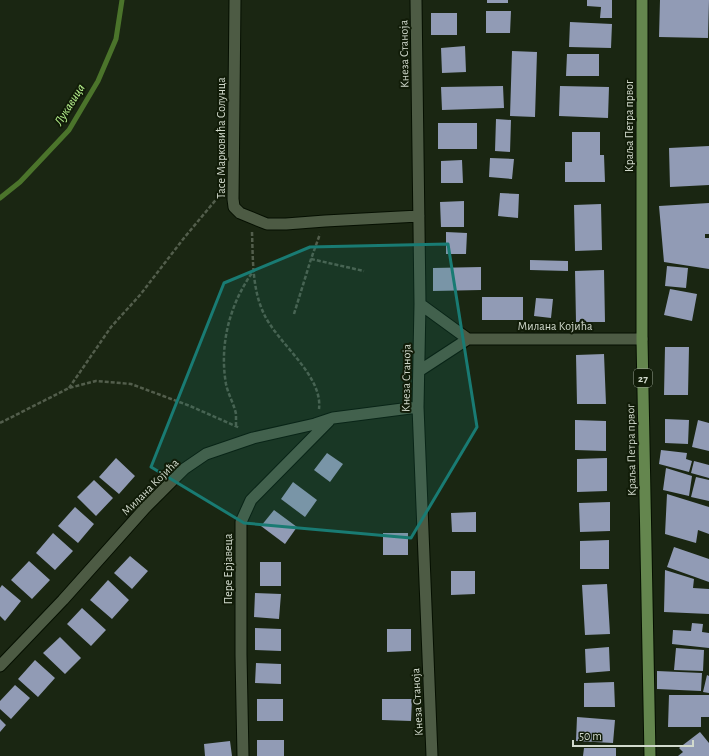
<svg xmlns="http://www.w3.org/2000/svg" width="709" height="756" font-family="'Alegreya Sans',sans-serif">
  <style>
    .lines { fill: none; stroke-linecap: round; stroke-linejoin: round }
    .stream { stroke: #4b742b; stroke-width: 5 }
    .building { fill: #919bb5 }
    .minor-casing { stroke: #050f01; stroke-width: 13 }
    .primary-casing { stroke: #050f01; stroke-width: 13 }
    .path { stroke: #535e4c; stroke-width: 2.5; stroke-dasharray: 4 2; stroke-linecap: butt }
    .minor { stroke: #4d5b44; stroke-width: 11 }
    .primary { stroke: #64864e; stroke-width: 11 }
    .marked { fill: #197b73; fill-opacity: 0.2; stroke: #197b73; stroke-width: 3; stroke-linejoin: round }
    .labels { text-anchor: middle; dominant-baseline: central; stroke-width: 4; stroke-linejoin: round; paint-order: stroke }
    .shield { fill: #111c08; stroke: #98a192; stroke-width: 1 }
    .shield-label { font-size: 11px; font-weight: bold; fill: #d2dacd }
    .street-label { font-size: 12px; fill: #d2dacd; stroke: #111c08 }
    .water-label { font-size: 13px; font-style: italic; fill: #b8f38f; stroke: #111c08 }
  </style>
  <rect width="100%" height="100%" fill="#1a2612"/>
  <g class="lines">
    <path class="stream" d="M0,198L20,182L69,130L98,81L116,39L122,0"/>
  </g>
  <path class="building" d="M487,0H508V3H487Z
    M587,0H612V18H600L601,7L587,6Z
    M660,0H709L708,38L659,37Z
    M486,11H511L510,33H486Z
    M431,13H457V35H431Z
    M570,22L612,24L611,48L569,47Z
    M465,46L466,72L442,73L441,48Z
    M512,51L537,52L535,117L510,116Z
    M567,54H599V76H566Z
    M503,86L504,108L442,110L441,87Z
    M560,86L609,87L608,118L559,116Z
    M496,119L511,120L510,152L495,151Z
    M438,123H477V149H438Z
    M572,132H600V155H604L605,182H565V162H572Z
    M709,146V185L670,187L669,148Z
    M490,158L514,159L512,179L489,177Z
    M462,160L463,183H441V161Z
    M500,193L519,194L518,218L498,216Z
    M464,201V227H441L440,202Z
    M709,203V234H705V238H709V269L664,262L659,206Z
    M601,204L602,250L575,251L574,205Z
    M446,232L467,233L466,254H446Z
    M530,260L568,261V271L530,270Z
    M667,266L688,268L686,288L665,286Z
    M481,267V290L433,291V268Z
    M604,270L605,322H576L575,271Z
    M670,289L697,294L692,321L664,315Z
    M482,297H523V320H482Z
    M536,298L553,299L551,318L534,316Z
    M665,347H689L688,395H664Z
    M604,354L606,404H577L576,355Z
    M665,419L689,420L688,444L665,443Z
    M575,420L606,421V451L575,450Z
    M698,420L709,423V451L692,447Z
    M661,450L687,453L686,459L692,461L689,472L659,464Z
    M327,453L343,464L330,482L314,470Z
    M116,458L135,476L119,494L99,477Z
    M607,458V491L577,492V459Z
    M694,461L709,465V478L691,473Z
    M666,468L692,476L689,496L663,490Z
    M696,477L709,480V501L691,497Z
    M94,480L113,498L96,516L77,497Z
    M293,482L317,500L305,517L281,499Z
    M667,494L709,507V534L698,530L696,543L665,534Z
    M610,502V531L580,532L579,503Z
    M75,507L94,524L78,543L58,526Z
    M274,510L297,527L285,544L261,526Z
    M476,512V532H452L451,513Z
    M53,533L73,551L55,570L36,553Z
    M383,533H408V555H383Z
    M609,540V569H580V541Z
    M674,547L709,559V582L667,567Z
    M130,556L148,571L132,589L114,573Z
    M29,561L50,580L32,599L11,580Z
    M260,562H281V586H260Z
    M665,570L694,579L693,588L709,589V614L664,612Z
    M451,571H475V594L451,595Z
    M108,580L129,600L112,619L90,600Z
    M607,584L610,634L585,635L582,585Z
    M2,585L21,601L5,621L0,616V588Z
    M255,593L281,594L279,619L254,617Z
    M82,608L106,630L91,646L67,624Z
    M692,623L703,624L702,632L709,633V648L672,644L673,630L691,631Z
    M255,628L281,629V651L255,650Z
    M387,629H411V651L387,652Z
    M60,637L81,658L65,674L43,653Z
    M609,647L610,671L586,673L585,649Z
    M676,648L704,650L703,671L674,670Z
    M35,660L55,678L38,697L18,679Z
    M256,663L281,664V684L255,683Z
    M657,671L702,673L701,691L657,689Z
    M707,675L709,676V693L703,692Z
    M614,682L615,707H584V683Z
    M15,685L30,698L11,719L0,709V701Z
    M669,695H709V717H701V727H668Z
    M257,699H283V721H257Z
    M382,699H412L411,721L382,720Z
    M577,717L615,720L613,743L576,741Z
    M0,719L6,725L0,732Z
    M700,732L709,743V756H678L683,752L679,748Z
    M257,740H284V756H257Z
    M230,741L232,756H205L204,744Z
    M584,748H616V756H583Z"/>
  <g class="lines">
    <g class="minor-casing">
      <path id="minor" d="M235,0L233,199L234,207L240,213L267,224H286L325,221L419,216
        M416,0L420,304L418,407L432,756
        M420,304L468,339
        M419,371L468,339H642
        M0,666L63,600L145,508L184,469L206,454L253,438L315,424L333,418L418,407
        M243,756L241,655V522L251,500L329,421"/>
    </g>
    <g class="primary-casing">
      <path id="primary" d="M642,0V339L650,756"/>
    </g>
    <path class="path" d="M252,232C253,260 252,289 264,314C278,344 323,375 319,409
      M311,259L364,271
      M294,314L311,259L320,234
      M69,388L111,327L140,295L184,238L219,196
      M0,423L69,388L96,381L131,384L190,406L240,428
      M236,426C236,422 236,418 236,414C234,404 228,394 226,384C219,344 230,303 254,270"/>
    <use href="#minor" class="minor"/>
    <use href="#primary" class="primary"/>
  </g>
  <path class="marked" d="M448,244L477,427L411,538L244,523L151,467L224,283L310,247Z"/>
  <g class="labels">
    <rect class="shield" x="634" y="369" width="18" height="18" rx="3"/>
    <g class="shield-label">
      <text x="643" y="378">27</text>
    </g>
    <g class="street-label">
      <text transform="translate(404 54) rotate(-91)">Кнеза Станоја</text>
      <text transform="translate(629 126) rotate(-90)">Краља Петра првог</text>
      <text transform="translate(221 138) rotate(-90)">Тасе Марковића Солунца</text>
      <text x="555" y="326">Милана Којића</text>
      <text transform="translate(406 378) rotate(-89)">Кнеза Станоја</text>
      <text transform="translate(631 450) rotate(-91)">Краља Петра првог</text>
      <text transform="translate(150 487) rotate(-45)">Милана Којића</text>
      <text transform="translate(228 569) rotate(-90)">Пере Ерјавеца</text>
      <text transform="translate(417 702) rotate(-93)">Кнеза Станоја</text>
    </g>
    <g class="water-label">
      <text transform="translate(70 105) rotate(-58)">Лукавица</text>
    </g>
  </g>
  <path d="M573 740v6h120v-6" fill="none" stroke="#d2dacd" stroke-width="2"/>
  <text x="579" y="740" font-size="12" fill="#d2dacd" stroke="#111c08" stroke-width="3" paint-order="stroke">50 m</text>
</svg>
